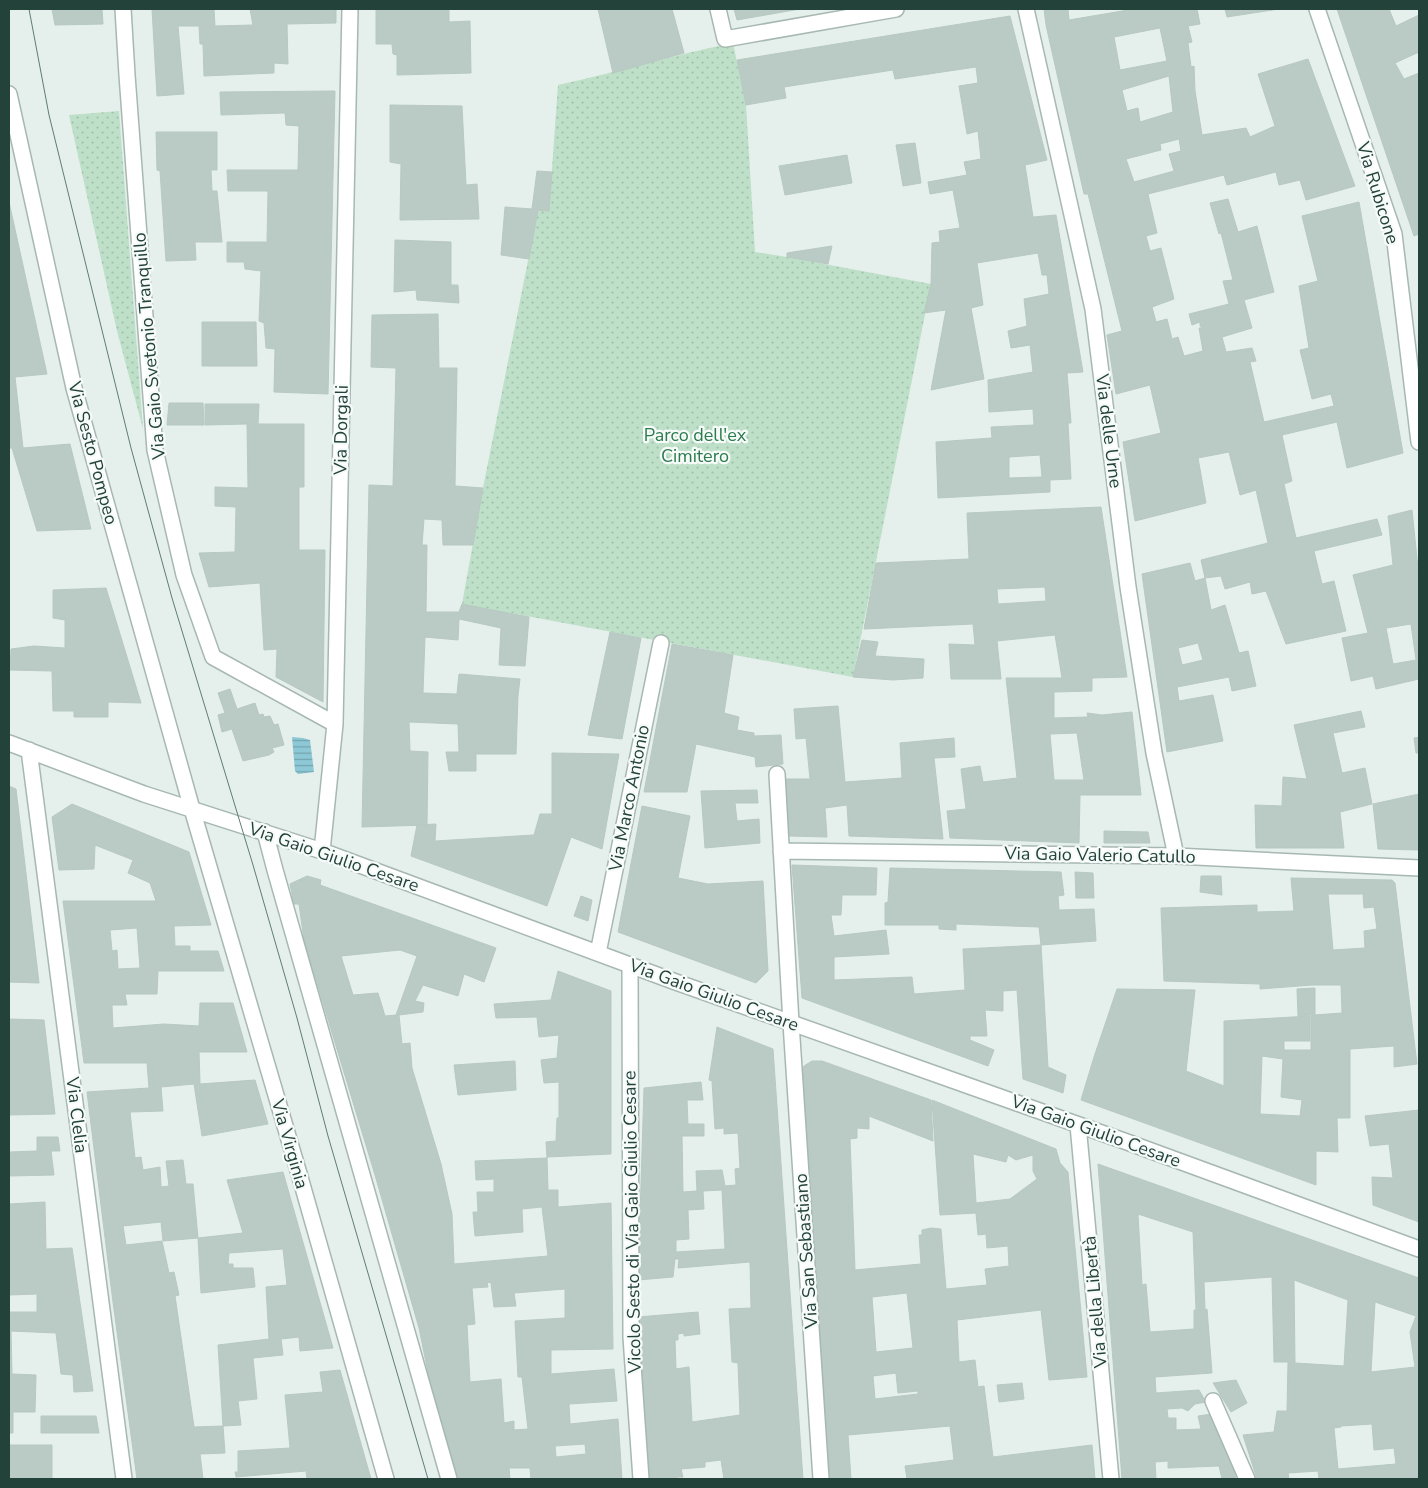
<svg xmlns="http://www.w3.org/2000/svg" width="1428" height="1488" font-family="'Nunito Sans',sans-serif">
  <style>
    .park { fill: url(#park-dots) }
    .water { fill: url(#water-rules) }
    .building { fill: #bacac4; stroke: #b7c9c2; fill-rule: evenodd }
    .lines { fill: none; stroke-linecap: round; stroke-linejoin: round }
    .minor-casing { stroke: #a7b8b2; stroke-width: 18 }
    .minor { stroke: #fff; stroke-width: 15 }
    .tram { stroke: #5e7d75; stroke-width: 1 }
    .labels { text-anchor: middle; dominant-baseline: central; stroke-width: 4.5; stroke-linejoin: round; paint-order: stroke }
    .street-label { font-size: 18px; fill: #23423a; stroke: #f6fbf9 }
    .park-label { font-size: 18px; fill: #2b7b4c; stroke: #f6fbf9 }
  </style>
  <defs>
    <pattern id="park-dots" width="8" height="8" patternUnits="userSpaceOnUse" patternTransform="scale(1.25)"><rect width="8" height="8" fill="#bee0c8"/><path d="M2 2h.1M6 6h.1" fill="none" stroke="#a3c1ad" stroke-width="1.8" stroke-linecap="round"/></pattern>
    <pattern id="water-rules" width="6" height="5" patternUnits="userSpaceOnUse" patternTransform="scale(1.25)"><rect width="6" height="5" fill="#8cc8d5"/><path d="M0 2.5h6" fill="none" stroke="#72a4ae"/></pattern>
  </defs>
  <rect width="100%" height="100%" fill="#e5efeb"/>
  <path class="park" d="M733,43L746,105L755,252L787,257L931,284L853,677L462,604L483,488L538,210L549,211L558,85C617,72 674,55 733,43Z
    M119,111L143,429L117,331L69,115Z"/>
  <path class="water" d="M292,737L303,738L310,740L314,772L298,774L295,771Z"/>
  <path class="building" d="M52,9H102L103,24L55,25Z
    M152,9H214L215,26L253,25L250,9H336V23L287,24L288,64L274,63V73L204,76L203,44H200L199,26H178L184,94L157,96Z
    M376,9H449V22L470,21L471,73L397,75V55L393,54L392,44H376Z
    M598,9H672L684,53L613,73Z
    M734,9H800L737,20Z
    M1044,9H1068L1069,20L1134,9H1197L1200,24L1188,26L1192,42L1188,43L1191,67L1194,66L1195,91L1202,135L1246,128L1250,137L1275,126L1258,74L1308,59L1355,186L1306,200L1300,180L1279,185L1276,172L1227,185L1224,175L1148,194L1157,233L1146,236L1150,251L1161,248L1174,299L1152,307L1156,322L1167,319L1172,339L1178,337L1184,356L1203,351L1199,328H1202L1200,326V322L1192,325L1189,314L1229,304L1223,281L1233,280L1221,233L1219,234L1210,203L1228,199L1238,232L1257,226L1274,292L1244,300L1252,328L1222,337L1226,352L1252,348L1256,361L1250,362L1264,422L1334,406L1331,394L1312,399L1300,350L1309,348L1299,286L1318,281L1302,216L1359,202L1403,453L1347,468L1337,422L1282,435L1292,481L1284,484L1296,538L1377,519L1382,535L1314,551L1322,584L1334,581L1346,631L1286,644L1266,591L1252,594L1250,582L1225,589L1221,576L1205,578L1201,560L1268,543L1256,490L1240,495L1229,452L1198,458L1206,503L1135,521L1123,442L1161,433L1150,385L1116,394L1107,335L1122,331L1088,194H1084L1046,25ZM1160,28L1167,61L1120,70L1114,37ZM1169,76L1173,112L1140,122L1138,108L1127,111L1122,90ZM1179,139L1181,151L1169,154L1174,171L1134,182L1126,159L1161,150L1160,144Z
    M1225,9H1279L1227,17Z
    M1337,9H1389L1396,26L1419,15V52L1395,63L1404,79L1419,73V234L1414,236Z
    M1010,16L1047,160L1025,165L1033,217L1056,215L1083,372L1067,373L1071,423H1068L1071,479L1050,480V492L938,498L936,442L992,438L991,427L1034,425L1033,409L989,412L988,380L1033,372L1030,345L1011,348L1008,331L1027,326L1024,299L1049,294L1047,275H1042L1038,253L977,263L983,305L971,308L984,379L931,390L946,310L924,313L931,284L932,243L940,242L939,231L960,228L953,190L930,194L928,182L967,175L964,162L981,159L978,131L967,134L959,86L978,83L976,67L895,79L893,70L784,87L786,98L746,105L737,60ZM1040,455L1042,477L1009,478V457Z
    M335,91L328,394L274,392L275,349L266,348L264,323L259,321L261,271L245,269L244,262H227V242H267L268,191H228L227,170H298L299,126L286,125L285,113L221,115L220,92Z
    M390,105L462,106L466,185L477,184L479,219L400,220L401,164L390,162Z
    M156,132H217V170H211L212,191H217L222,242H195L196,260L166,261L160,171L157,170Z
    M915,143L921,183L903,186L896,145Z
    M847,155L852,183L785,195L779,166Z
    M537,171L552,172L549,211L538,210L529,259L501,255L505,207L532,209Z
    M9,202L47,374L15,377L23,448L70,444L91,529L37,531L12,448H9Z
    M395,240L451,242V285H458L459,303L417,300L416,290L394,292Z
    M832,246L828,264L787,257V253Z
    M438,314L439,368H457L455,486L483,488L473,545H443L442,520L424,519L422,545H427L426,612H459L462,604L529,617L525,666L499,665L501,628L459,619L458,640L425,637L423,693L457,694L459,674L520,679L518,695L516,754H476V771H449L446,752H459L458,724L409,722L410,751L428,752L427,825L362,827L369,485L393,486L396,368L371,367L372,315Z
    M202,322H256L257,366H202Z
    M169,403H203L204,425H167Z
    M205,404H259L258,424H304V487H299V550H325L323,702L276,677L277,649L264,650L260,583L209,587L199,553L235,552L236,507L215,506V487L248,488L247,424L205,425Z
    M1101,507L1127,677L1092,678V691L1054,692V718L1088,717L1087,713L1102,715L1132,712L1141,795H1080L1079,843L950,838L947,811L966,809L961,769L980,766L983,782L1017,778L1006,678H1062L1055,635L997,641L1001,679H951L949,644L975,645L973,624L864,629L876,563L969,559L967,513ZM1045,587L1046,601L998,604L997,589ZM1077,733L1084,780H1054L1050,734Z
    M1412,510L1419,578V679L1376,689L1373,676L1351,681L1342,638L1368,633L1353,575L1393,565L1388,516ZM1411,624L1416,660L1393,664L1386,628Z
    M1190,563L1195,581L1205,578L1211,610L1225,605L1239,653L1248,651L1256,686L1232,691L1229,677L1177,687L1179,701L1213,695L1223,741L1167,752L1142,574ZM1198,643L1203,660L1182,665L1178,648Z
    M106,588L141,703L108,702V717H74V711H53L52,671L10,670L11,649L34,646L65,648V620L53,618V590Z
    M610,632L641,638L622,739L588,735Z
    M862,640L878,642L875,656L924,659L923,678L893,680L853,677Z
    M672,644L733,655L724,713L739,717L737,730L754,733V736L781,735L783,764L756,767L755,757L696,744L687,792H644Z
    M230,689L237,709L255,703L259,715L263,714L264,717L270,716L274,725L278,724L284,745L272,748L274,752L269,755L243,761L232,729L222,732L218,715L225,713L218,693Z
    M838,706L845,782L902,778L900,743L954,738L955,757L934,758L943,839L849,836L847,805L825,808L827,837L789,836L785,779H810L806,738L796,739L794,709Z
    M1361,711L1365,727L1333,733L1342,773L1365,768L1372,804L1340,812L1344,848H1256L1255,805L1282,806L1283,777L1307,779L1294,725Z
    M1419,737V753H1416L1414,738Z
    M552,753L619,754L602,849L571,837L547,906L411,856L417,825L436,824L435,841L534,835L540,814H552Z
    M9,786L16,789L39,983L9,982Z
    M757,790L758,803H735L737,821L759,819L760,843L705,848L701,791Z
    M1419,794V850L1378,849L1373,804Z
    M72,804L189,852L211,925L174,926L175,946H190V951H218L224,971H158L157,994H125L127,1005H112L113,1028L164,1024L199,1026L200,1003H233L247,1052H199L200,1084L255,1080L268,1124L202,1136L194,1084L161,1087L163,1111L130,1112L135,1158L141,1157L143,1170L160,1167L161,1187L169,1186L166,1161L183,1160L186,1184H193L198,1238L163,1241L161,1222L123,1226L126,1245L162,1241L169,1273L174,1272L179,1295L175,1296L194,1427L223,1426L225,1453L200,1454L203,1479H137L113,1302L87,1092L149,1088L147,1063H84L63,901H156L150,883L128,873L133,860L95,845L94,869L59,870L52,817ZM137,928L140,968L118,969L117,950L112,951L110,930Z
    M642,806L690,816L678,878L708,884L763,881L768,971L756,983L618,932Z
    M1104,831L1148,832L1150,843H1104Z
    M792,865L877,868L876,895H842L841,915H831L834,936L886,930L889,954L834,957V980L912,977L914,994L965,990L963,949L1041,945L1048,1067L1066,1075L1063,1093L1023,1079L1017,990L1003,991V1011L985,1010L987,1036H970V1040L994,1050L988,1066L802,998Z
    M890,868L1061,872L1064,895L1058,896L1059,910L1094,909L1096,941L1041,945L1039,927L956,924V930L939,929V925H885V903L888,902Z
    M1075,872L1093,873L1094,898H1076Z
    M307,876L321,880L320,885L496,948L484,982L464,974L458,996L423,985L415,1001L424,1003L423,1012L399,1015L402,1044L410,1043L412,1068L441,1164L452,1214L454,1264L548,1256L542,1207L522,1209L523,1232L475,1236L473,1212H478L477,1192H494V1179L476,1180L475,1161L547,1158L546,1142L556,1141L557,1118H559V1082L544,1083L541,1060L557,1058L559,1035L539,1037L537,1017L496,1018L494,1004L551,1000L558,971L611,991V1154L547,1157L548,1190H558V1207L611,1203L613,1349L551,1350V1374L614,1369L617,1401L569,1404L570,1424L618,1419L622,1479H531L530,1468H509L510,1479H458L431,1387L419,1328L375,1175L304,940L299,904H294L290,884ZM400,950L417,956L396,1015L385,1016L378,993L353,995L341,956ZM487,1282L491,1283L494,1307L516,1306L514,1293L565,1289V1318L515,1321L518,1377H522L528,1429L514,1430V1421L504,1423L501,1379L470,1382L467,1325L475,1324L472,1288L488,1287ZM585,1444L586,1454L556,1457L555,1446Z
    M1201,876H1221L1222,895L1200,892Z
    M1291,878L1389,880H1392L1395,883L1417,1064L1394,1067V1046L1350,1049V1118H1337L1338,1152L1316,1151V1185L1081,1100L1094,1057L1117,989L1195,990L1186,1071L1224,1086V1021L1310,1016V1041H1284V1050H1311V1015L1298,1016L1297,989L1315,988V1015L1342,1013L1341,985H1312L1260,989V984L1164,981L1161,908L1257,905V912L1294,911ZM1328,894H1363L1364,908L1374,907L1377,929L1364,931L1365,948L1333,950ZM1262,1056L1283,1059L1281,1097L1302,1100L1300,1116L1260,1114Z
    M581,896L592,900L588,921L574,916Z
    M9,1019L44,1020L55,1114L9,1115Z
    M717,1027L773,1049L803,1479H724L721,1460L705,1462V1467L681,1469L683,1477H677V1479H646L639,1374L638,1317L698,1312L700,1334L684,1336V1333L678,1334V1340H675L676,1369L689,1367L692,1422L740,1415L738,1363L732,1362L729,1309L751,1308L750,1262L678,1268L679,1259H675L673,1277L638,1280L644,1088L701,1082L703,1100H687L688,1124H704V1136H682L683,1192L697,1191L696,1171L722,1170L725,1186L736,1185L735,1169L740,1168L738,1133L724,1134V1128L715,1129L712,1081L709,1080ZM722,1190L725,1249L676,1252V1240L689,1239L688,1210L704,1209L703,1191Z
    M515,1061L516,1090L458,1095L454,1065Z
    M812,1061H822L931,1100L933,1141L869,1116V1129L857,1128V1138L850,1139L855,1270L921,1264L919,1235H922V1230L931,1228L941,1229L946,1289L987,1285L985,1269L1009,1266L1008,1246L987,1248L986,1234L978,1235L976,1213L940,1215L932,1100L1056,1149L1060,1163L1068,1172L1087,1377L1049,1380L1041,1310L957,1320L959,1362L975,1360L978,1387L984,1386L993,1457L1092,1445L1095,1479H907L905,1466L954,1460L950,1426L848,1435L851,1479H829L800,1075L804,1066ZM973,1154L1006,1162L1008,1155L1016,1160L1033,1155V1171L1037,1179L1010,1199L976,1203ZM907,1293L913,1348L876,1352L872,1297ZM896,1373L898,1393L918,1391V1394L875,1399L873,1376Z
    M1419,1110V1222L1373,1205L1372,1177L1393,1178L1389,1144L1370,1146L1365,1116Z
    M37,1137H58L60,1151H51L54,1175L9,1176V1152L37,1151Z
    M1098,1164L1419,1278V1479H1319L1318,1471L1288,1473L1289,1479H1257L1243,1435L1274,1432L1277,1411H1287L1288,1362H1274L1272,1277L1204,1282L1205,1310L1207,1309L1212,1373L1155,1377L1156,1393L1199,1390L1206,1402L1195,1404L1188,1411L1182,1408L1167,1409L1168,1418H1176V1430L1201,1429L1198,1416L1212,1414L1226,1440L1236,1479H1222L1219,1466L1168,1468V1461L1155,1462L1156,1479H1122ZM1138,1214L1193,1232L1196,1310H1194V1329L1150,1332L1146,1284L1142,1285ZM1294,1280L1348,1300L1344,1366L1295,1363ZM1375,1302L1416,1316L1410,1332L1415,1367L1371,1372ZM1372,1424L1374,1450L1394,1448L1396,1464L1338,1469L1334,1428L1341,1427V1426Z
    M283,1172L333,1348L300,1351L299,1337L281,1339L283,1355L253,1358L257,1399L238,1401L241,1425L223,1426L218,1345L269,1339L266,1287L287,1285L283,1249L229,1253L228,1264H233V1268H253L255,1287L201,1293L198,1238L243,1233L227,1180Z
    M45,1202L46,1249L72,1248L93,1391L74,1392L73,1375L61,1374L56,1333L11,1331L12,1374L36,1375L35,1412H13V1433H9V1312H37V1294L9,1295V1204Z
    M340,1370L371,1479H307L306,1471L236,1477L235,1472H238V1451L290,1448L285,1395L323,1392L320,1372Z
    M1236,1380L1247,1403L1231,1412L1213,1383Z
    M1022,1383L1024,1399L999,1402L997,1385Z
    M41,1416H96L99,1433H41Z
    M9,1445H52V1479H9Z"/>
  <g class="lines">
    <g class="minor-casing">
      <path id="minor" d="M123,9L127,75L155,450L184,575L213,657L335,724
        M718,9L725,39L896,9
        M1026,9L1093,309L1128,587L1154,753L1176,856
        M1317,9L1394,234L1419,442
        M9,94L74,388L192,809L300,1177L386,1479
        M9,743L144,794L322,851L673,981L1127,1142L1419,1249
        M29,750L124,1479
        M777,774L791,1023L821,1479
        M265,832L275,870L449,1479
        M322,851L335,724L350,9
        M781,851L1176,856L1419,868
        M598,953L661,643
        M630,965L631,1337L641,1479
        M1078,1125L1111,1479
        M1213,1401L1247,1479"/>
    </g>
    <use href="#minor" class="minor"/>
    <path class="tram" d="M29,9L49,115L131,448L172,598L253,865L297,1018L328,1136L428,1479"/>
  </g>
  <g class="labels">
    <g class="street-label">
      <text transform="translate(1378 193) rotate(73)">Via Rubicone</text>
      <text transform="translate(149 346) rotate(-95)">Via Gaio Svetonio Tranquillo</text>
      <text transform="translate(341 430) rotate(-89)">Via Dorgali</text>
      <text transform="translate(1109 431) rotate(83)">Via delle Urne</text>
      <text transform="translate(93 453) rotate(75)">Via Sesto Pompeo</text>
      <text transform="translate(629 798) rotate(-79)">Via Marco Antonio</text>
      <text transform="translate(1100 855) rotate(1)">Via Gaio Valerio Catullo</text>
      <text transform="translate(334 857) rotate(19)">Via Gaio Giulio Cesare</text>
      <text transform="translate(714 995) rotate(20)">Via Gaio Giulio Cesare</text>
      <text transform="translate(77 1115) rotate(83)">Via Clelia</text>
      <text transform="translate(1096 1131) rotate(20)">Via Gaio Giulio Cesare</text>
      <text transform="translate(290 1144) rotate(74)">Via Virginia</text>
      <text transform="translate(632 1222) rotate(-91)">Vicolo Sesto di Via Gaio Giulio Cesare</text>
      <text transform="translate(806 1251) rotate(-94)">Via San Sebastiano</text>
      <text transform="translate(1095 1302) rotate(-95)">Via della Libertà</text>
    </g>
    <g class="park-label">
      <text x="695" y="435">Parco dell'ex<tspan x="695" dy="21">Cimitero</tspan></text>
    </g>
  </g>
  <rect width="1428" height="1488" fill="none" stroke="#23423a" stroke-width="20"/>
</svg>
